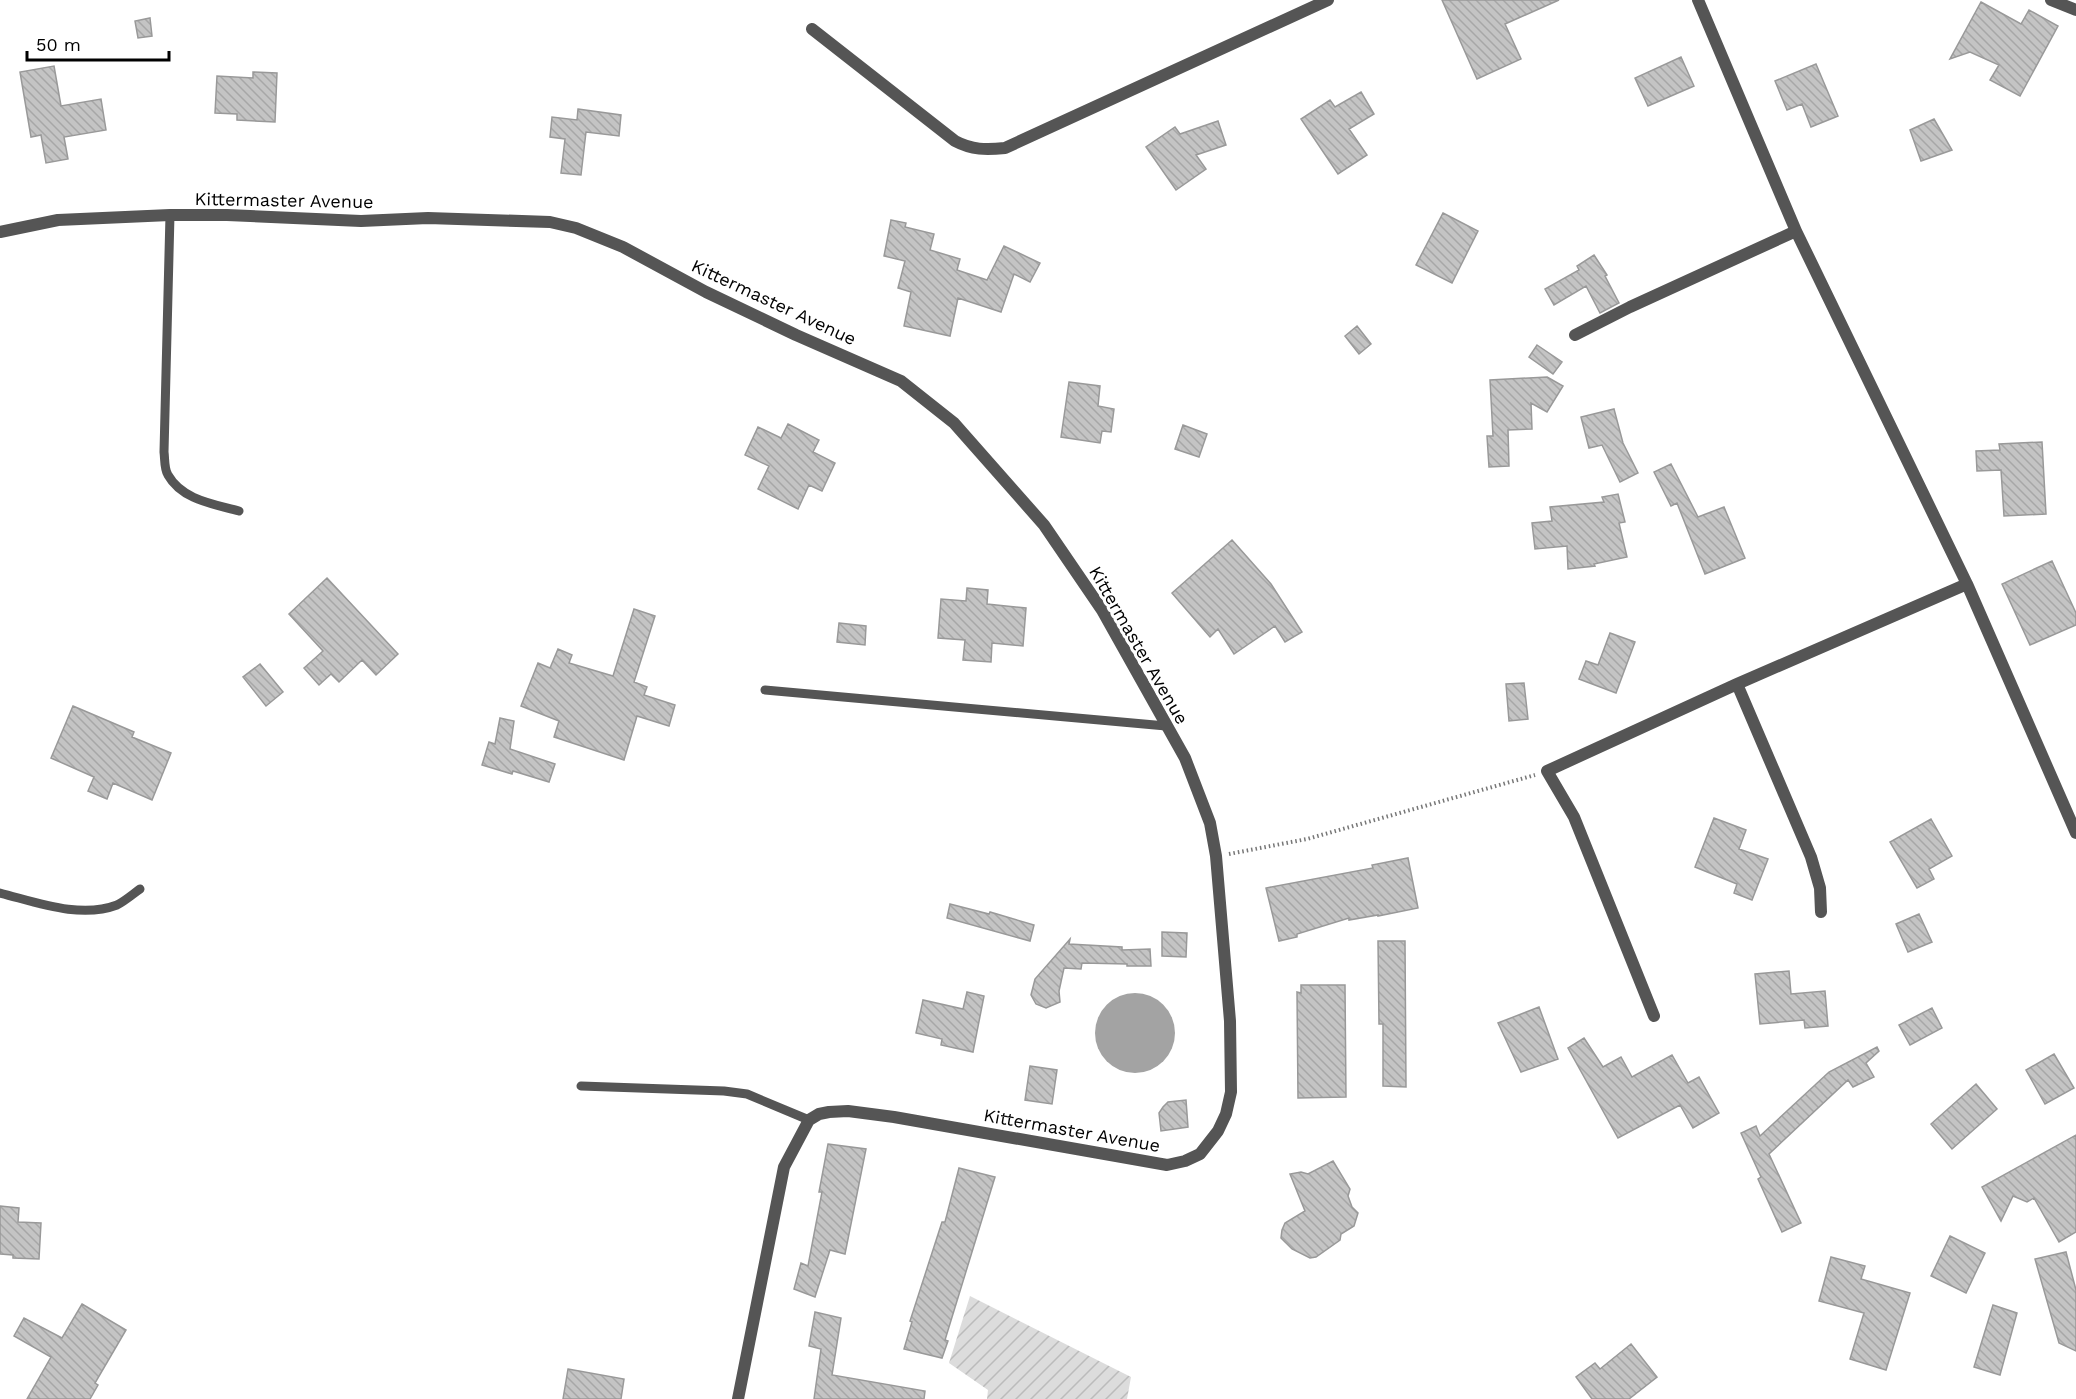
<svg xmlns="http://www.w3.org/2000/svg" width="2076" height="1399" font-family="'Work Sans',sans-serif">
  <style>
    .garden { fill: url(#garden-furrows) }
    .water { fill: #a3a3a3 }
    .building { fill: url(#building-back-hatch); stroke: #999; stroke-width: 1.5 }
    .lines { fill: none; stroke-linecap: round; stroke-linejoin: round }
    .path { stroke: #777; stroke-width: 4; stroke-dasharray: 1.5 3; stroke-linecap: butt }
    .service { stroke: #555; stroke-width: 9 }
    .minor { stroke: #555; stroke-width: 12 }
    .labels { text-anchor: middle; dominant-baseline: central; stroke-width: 6; stroke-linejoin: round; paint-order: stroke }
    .street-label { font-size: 18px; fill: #000; stroke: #fff }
  </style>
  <defs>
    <pattern id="garden-furrows" width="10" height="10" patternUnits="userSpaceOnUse" patternTransform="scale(1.5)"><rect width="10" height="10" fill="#dcdcdc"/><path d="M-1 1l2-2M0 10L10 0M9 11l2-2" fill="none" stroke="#bbb"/></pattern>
    <pattern id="building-back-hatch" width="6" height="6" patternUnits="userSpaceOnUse" patternTransform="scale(1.5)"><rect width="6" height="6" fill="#c4c4c4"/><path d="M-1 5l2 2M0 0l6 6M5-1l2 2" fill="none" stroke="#a7a7a7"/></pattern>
  </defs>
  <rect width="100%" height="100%" fill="#fff"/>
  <path class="garden" d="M970,1296L1131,1377L1127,1399H987L988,1390L949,1363Z"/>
  <path class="water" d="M1095 1033a40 40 0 1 1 80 0a40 40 0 1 1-80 0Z"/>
  <path class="building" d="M1442,0H1559L1505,24L1521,59L1477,79Z
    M1981,2L2021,24L2029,10L2058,26L2020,96L1990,80L1999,65L1970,52L1950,59Z
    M150,18L152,36L138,38L135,21Z
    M1681,57L1694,86L1648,106L1635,78Z
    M1816,64L1838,116L1811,127L1802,104L1787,110L1775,81Z
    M54,66L61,106L101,99L106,130L64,137L68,159L46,163L41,135L31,137L20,72Z
    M253,72L277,73L275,122L237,120V114L215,113L217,76L253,78Z
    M1361,92L1374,114L1349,129L1367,155L1338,174L1301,119L1330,100L1335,107Z
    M578,109L621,115L619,136L586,132L581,175L561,173L565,139L550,137L552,117L577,120Z
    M1934,119L1952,150L1921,161L1910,130Z
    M1218,121L1226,145L1196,155L1206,169L1176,190L1146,147L1175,127L1180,134Z
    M1443,213L1478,231L1452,283L1416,265Z
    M891,220L906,223L905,227L934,234L930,250L960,259L957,270L987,280L1004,246L1040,263L1030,282L1014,274L1001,312L958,298L950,336L904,326L911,292L898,288L905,261L884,256Z
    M1594,255L1607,275L1605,276L1619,303L1600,313L1586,286L1554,305L1545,289L1579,270L1577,266Z
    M1357,326L1371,344L1359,354L1345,336Z
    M1537,345L1562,362L1553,374L1529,357Z
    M1547,377L1563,386L1547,412L1531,403L1532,429L1508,430L1509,466L1489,467L1487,436H1493L1490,380Z
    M1069,382L1100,386L1098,406L1114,409L1111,432L1102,431L1100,443L1061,437Z
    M1614,409L1623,443L1638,473L1620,482L1602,445L1589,448L1581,417Z
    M788,424L819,440L813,452L835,463L822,491L809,485L798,509L758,489L769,466L745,455L758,427L781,438Z
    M1183,425L1207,434L1199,457L1175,449Z
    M2042,442L2046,514L2004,516L2001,470L1977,471L1976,451L2000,450L1999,444Z
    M1671,464L1698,517L1724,507L1745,558L1705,574L1677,503L1671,506L1654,472Z
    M1618,494L1625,522L1619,523L1627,557L1594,564L1595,566L1568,569L1567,546L1535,549L1532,523L1552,521L1550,507L1604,502L1602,497Z
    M1232,540L1271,584L1302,632L1285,642L1275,626L1234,654L1218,629L1210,637L1172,593Z
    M2052,561L2076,613V625L2030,645L2002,584Z
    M327,578L398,654L376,675L362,660L339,682L331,674L319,685L304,668L323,651L289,614Z
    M967,588L988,590L987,604L1026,608L1023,646L992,643L991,662L963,660L965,640L938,638L941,599L966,601Z
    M634,609L655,616L634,682L647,687L644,695L675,705L669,726L637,716L624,760L554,737L559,721L521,706L538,663L550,668L558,649L572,655L569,663L613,676Z
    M839,623L866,626L865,645L837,642Z
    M1610,633L1635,642L1616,693L1579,679L1586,661L1598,665Z
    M260,664L283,692L266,706L243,677Z
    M1524,683L1528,719L1509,721L1506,684Z
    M73,706L134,732L132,737L171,753L152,800L113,783L107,799L88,791L94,777L51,758Z
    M500,718L514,721L510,749L555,764L549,782L513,771L512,774L482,765L489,742L495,744Z
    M1714,818L1746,830L1739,849L1768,859L1752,900L1734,893L1737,884L1695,867Z
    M1931,819L1952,856L1929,869L1934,879L1917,888L1890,842Z
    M1408,858L1418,908L1378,916V915L1349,920V918L1297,934V937L1279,941L1266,888L1373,868L1372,865Z
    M950,904L989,914L990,912L1034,925L1030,941L947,918Z
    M1919,914L1932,942L1908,952L1896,924Z
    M1162,932L1187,933L1186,957L1162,956Z
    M1070,939L1069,944L1122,947V950L1150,949L1151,966H1127V964L1082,963L1081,969L1064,968L1059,991L1060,1002L1046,1008L1036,1004L1031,995L1035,979Z
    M1378,941H1405L1406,1087L1383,1086V1024H1379Z
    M1789,971L1791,994L1825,991L1828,1026L1805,1028L1804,1020L1760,1024L1755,974Z
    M1301,985H1345L1346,1097L1298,1098L1297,992L1301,993Z
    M967,992L984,996L973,1052L941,1045L942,1039L916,1033L923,1000L963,1009Z
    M1539,1007L1558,1059L1521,1072L1498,1023Z
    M1932,1008L1942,1028L1910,1045L1899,1025Z
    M1584,1038L1603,1067L1621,1057L1632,1077L1672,1055L1688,1083L1699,1077L1719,1113L1693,1128L1680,1105L1618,1138L1568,1048Z
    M1877,1047L1879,1051L1866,1063L1874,1077L1853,1087L1848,1080L1769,1154L1801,1223L1782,1232L1758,1179L1761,1177L1741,1133L1756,1126L1760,1136L1829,1072Z
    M2054,1054L2074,1088L2045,1104L2026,1070Z
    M1030,1066L1057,1070L1052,1104L1025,1100Z
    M1976,1084L1997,1109L1952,1149L1931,1124Z
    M1186,1100L1188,1127L1161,1131L1159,1113L1163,1107L1168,1102Z
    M2076,1135V1232L2059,1242L2034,1198L2027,1202L2013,1196L2001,1221L1982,1187Z
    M828,1144L866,1149L845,1254L830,1250L815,1297L794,1289L801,1263L808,1266L822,1192H819Z
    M1333,1161L1350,1189L1348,1196L1352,1207L1358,1213L1354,1226L1341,1234L1340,1240L1316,1257L1310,1258L1292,1249L1281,1238L1282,1230L1285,1223L1305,1211L1290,1174L1301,1172L1308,1174Z
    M959,1168L995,1177L945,1340L948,1341L942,1358L904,1349L912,1322L910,1321L942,1222H945Z
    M0,1206L19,1208L18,1222L41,1223L39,1259L13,1258V1255L0,1254Z
    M1950,1236L1985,1253L1966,1293L1931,1276Z
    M2066,1252L2076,1290V1351L2059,1343L2035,1259Z
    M1831,1257L1865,1266L1861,1279L1910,1293L1886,1370L1850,1359L1864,1313L1819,1301Z
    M82,1304L126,1330L95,1383L98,1385L90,1399H27L51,1357L14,1336L24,1318L62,1338Z
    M1993,1305L2017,1313L2000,1375L1974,1367Z
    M815,1312L841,1318L832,1375L925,1391L924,1399H814L821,1349L809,1346Z
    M1631,1344L1657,1377L1629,1399H1592L1576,1377L1595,1363L1600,1369Z
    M568,1369L624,1379L621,1399H563Z"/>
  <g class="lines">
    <path class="path" d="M1229,854L1307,839L1535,775"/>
    <path class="service" d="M170,215L164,452C165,459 164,469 168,475C182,500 214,504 239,511
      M765,690L1166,726
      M0,893C36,902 80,919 117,905C125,901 133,894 140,889
      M581,1086L724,1091L747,1094L809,1120"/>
    <path class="minor" d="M1698,0L1796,231L1967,584L2076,833
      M2051,0L2076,10
      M812,29L955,141C972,150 986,150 1005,148L1328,0
      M0,232L58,220L170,215H227L361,221L428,218L550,222L576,228L623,247L706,292L796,335L901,381L954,423L1044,525L1102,610L1185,758L1210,823L1216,856L1230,1021L1231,1092L1226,1114L1218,1131L1200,1154L1185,1161L1167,1165L894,1117L848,1111L829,1112L819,1114L809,1120L784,1167L738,1399
      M1575,335L1630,307L1796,231
      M1737,684L1811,857L1820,888L1821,912
      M1654,1016L1574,817L1547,771L1737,684L1967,584"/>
  </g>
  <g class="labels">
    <g class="street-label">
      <text transform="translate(284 200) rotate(1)">Kittermaster Avenue</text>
      <text transform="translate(774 302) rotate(25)">Kittermaster Avenue</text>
      <text transform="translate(1139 645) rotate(60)">Kittermaster Avenue</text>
      <text transform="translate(1072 1130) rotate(10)">Kittermaster Avenue</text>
    </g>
  </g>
  <path d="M27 51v9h142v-9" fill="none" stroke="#000000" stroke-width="3"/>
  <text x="36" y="51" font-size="18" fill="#000000" stroke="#ffffff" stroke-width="4.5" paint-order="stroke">50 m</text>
</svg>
